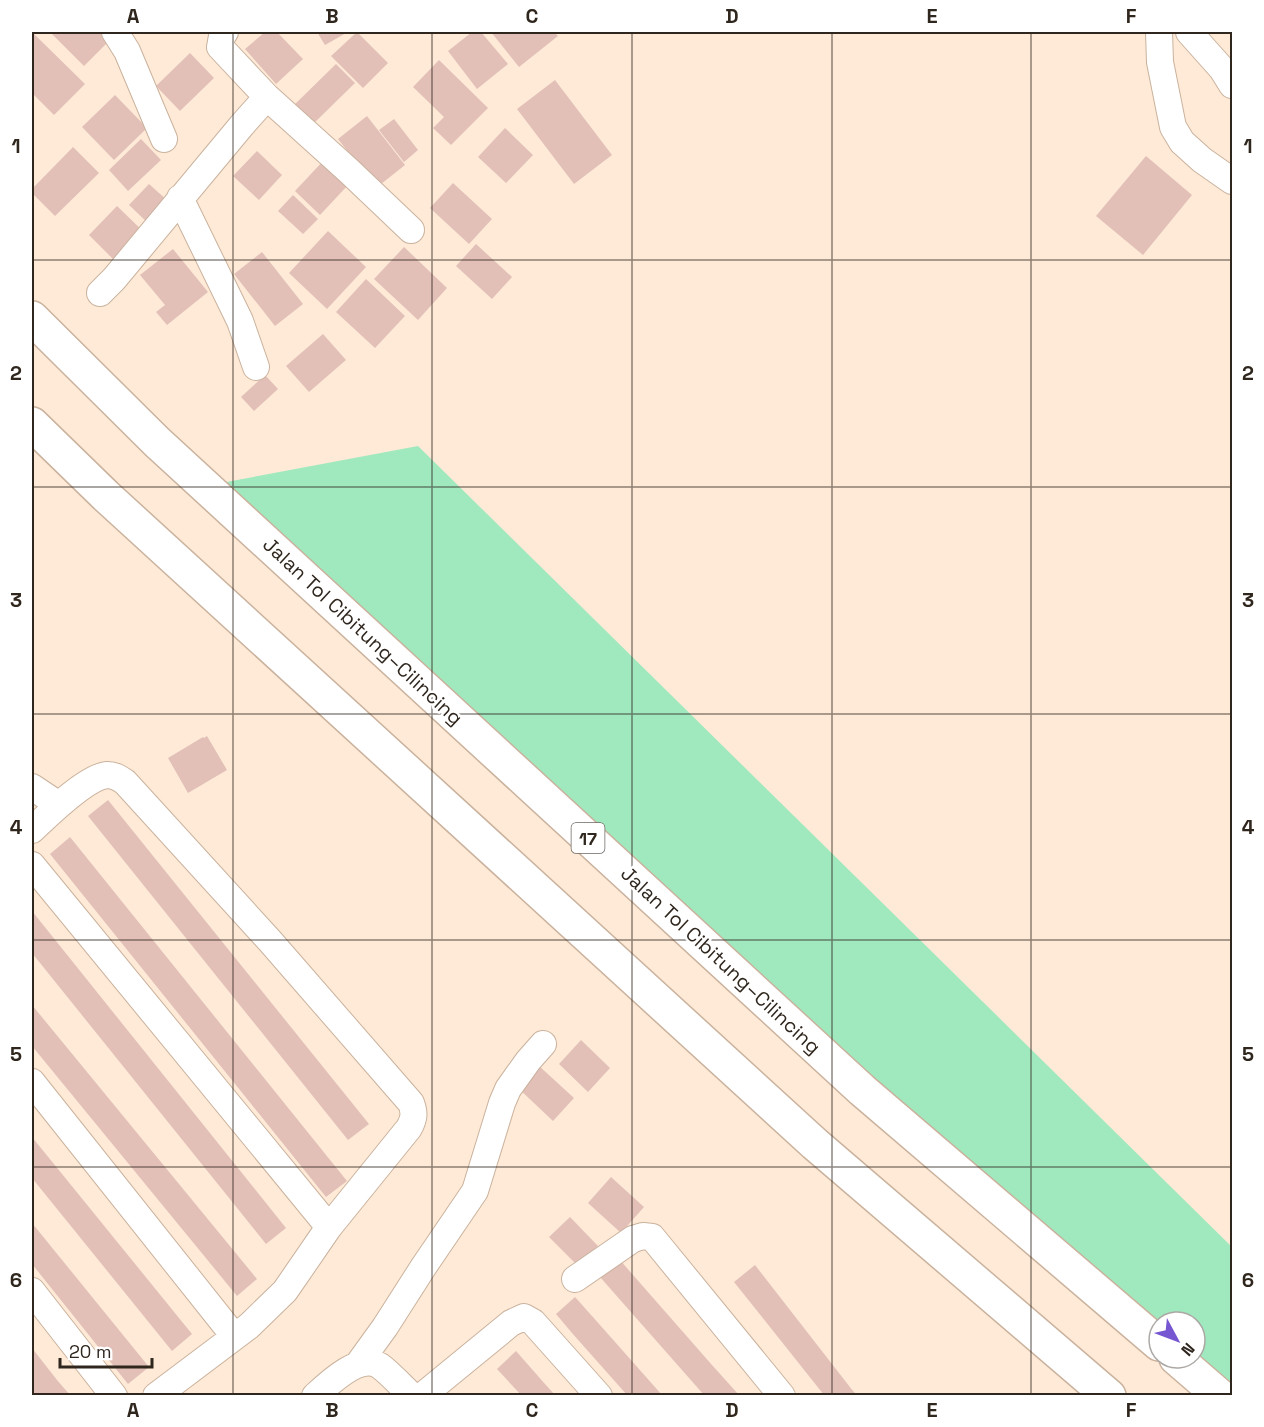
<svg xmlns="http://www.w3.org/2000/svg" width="1264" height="1427" font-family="'Space Grotesk',sans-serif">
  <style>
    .green { fill: #a0e9be }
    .building { fill: #e2c0b8 }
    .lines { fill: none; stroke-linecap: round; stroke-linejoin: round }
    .street-casing { stroke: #cab29d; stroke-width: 28 }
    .highway-casing { stroke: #cab29d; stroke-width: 36 }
    .street { stroke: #fff; stroke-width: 26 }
    .highway { stroke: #fff; stroke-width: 33 }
    .grid { fill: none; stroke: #2f261d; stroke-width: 1.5; stroke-opacity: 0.55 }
    .labels { text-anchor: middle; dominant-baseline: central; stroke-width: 5; stroke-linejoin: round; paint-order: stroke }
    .shield { fill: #fff; stroke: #6d6761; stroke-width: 1.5 }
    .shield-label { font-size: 18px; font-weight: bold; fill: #2f261d }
    .street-label { font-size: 20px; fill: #2f261d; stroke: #fff }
    .neatline { fill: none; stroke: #2f261d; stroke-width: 2 }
    .grid-label { font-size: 20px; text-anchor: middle; font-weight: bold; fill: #2f261d }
  </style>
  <rect width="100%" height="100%" fill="#feead7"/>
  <path class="green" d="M418,446L1232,1247V1395L1195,1358V1322H1159V1342L205,486Z"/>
  <path class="building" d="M32,32L85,84L54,115L32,93Z
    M54,32H108L113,37L84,66L52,34Z
    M265,32H277L303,59L276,84L245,49Z
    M317,32H348L325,45Z
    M357,32L388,63L363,88L331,56Z
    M472,32H481L508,64L477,89L448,51Z
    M491,32H554L558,36L519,67Z
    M190,53L214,78L180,111L156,86Z
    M439,60L488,108L451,145L433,128L444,117L413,87Z
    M336,64L355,83L309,128L290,109Z
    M555,80L612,155L574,184L517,109Z
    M115,95L147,128L114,160L82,127Z
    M367,116L405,165L376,188L338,139Z
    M394,119L418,150L404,162L379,130Z
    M505,128L533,155L506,183L478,157Z
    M141,139L161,160L128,191L109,170Z
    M73,147L99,173L55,216L32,193V189Z
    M257,151L282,175L259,200L233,176Z
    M1146,156L1192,195L1143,255L1096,216Z
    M324,160L349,184L320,215L295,191Z
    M453,183L492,219L469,244L430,208Z
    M149,184L169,202L149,224L129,205Z
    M293,195L318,219L303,234L278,211Z
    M117,206L148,236L119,265L89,235Z
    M328,231L366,267L327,309L289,273Z
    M476,244L512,277L492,299L456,266Z
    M404,247L447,288L418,320L374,279Z
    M173,249L208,292L167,325L156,312L165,305L140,275Z
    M262,252L303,304L275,326L234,274Z
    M366,279L405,316L375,348L336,312Z
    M323,334L346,360L309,392L286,366Z
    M265,375L278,389L254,411L241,397Z
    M207,736L227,770L188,793L168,758L203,737L204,738Z
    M108,800L369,1124L348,1140L88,816Z
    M70,837L347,1181L326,1197L50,854Z
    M32,911L286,1228L266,1244L32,953Z
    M32,1005L257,1279L237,1296L32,1046Z
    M581,1040L610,1068L588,1092L559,1064Z
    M538,1065L574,1098L553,1121L517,1087Z
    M32,1137L192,1334L172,1351L32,1178Z
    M611,1177L644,1207L621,1233L588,1203Z
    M570,1217L598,1246L578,1266L549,1237Z
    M32,1223L149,1367L128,1384L32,1264Z
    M619,1259L712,1365L739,1395H704L600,1277Z
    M755,1265L853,1391L857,1395H824L750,1302L734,1282Z
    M575,1297L592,1316L662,1395H627L572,1333L556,1314Z
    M32,1348L57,1380L70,1395H36L32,1390Z
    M516,1351L545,1384L555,1395H521L497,1369Z"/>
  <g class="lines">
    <g class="street-casing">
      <path id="street" d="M115,32L127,51L164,139
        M1159,32L1160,62L1173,127L1182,142L1202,160L1232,181
        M1189,32L1222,69L1232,85
        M267,97L349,171L411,230
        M180,198L240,321L256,367
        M100,293L114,279L242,125L267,97L220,47L222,36L225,32
        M32,787L59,805
        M32,830C47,816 86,777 107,775C115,775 119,778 125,782L270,941L411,1103C415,1113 414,1119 409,1128L329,1227L285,1291L249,1326L156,1396
        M32,865L329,1227
        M32,1082L234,1336
        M575,1279L633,1239L643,1236L652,1237L782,1396
        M32,1291L114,1396
        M359,1363L385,1327L424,1266L475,1191L502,1103L508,1089L528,1061L543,1044
        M315,1396C329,1383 361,1353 380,1366C391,1374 401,1386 412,1396
        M422,1396L511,1323L524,1317L533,1322L599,1396"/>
    </g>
    <g class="highway-casing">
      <path id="highway" d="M32,318L157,442L862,1090L1159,1344
        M32,424L106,496L815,1144L1109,1396
        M1176,1358L1220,1396"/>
    </g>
    <use href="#street" class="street"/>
    <use href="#highway" class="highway"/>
  </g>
  <path class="grid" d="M233,32V1396M432,32V1396M632,32V1396M832,32V1396M1031,32V1396M32,260H1232M32,487H1232M32,714H1232M32,940H1232M32,1167H1232"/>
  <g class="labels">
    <rect class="shield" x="571.5" y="823" width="33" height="30" rx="4.5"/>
    <g class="shield-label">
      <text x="588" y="838">17</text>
    </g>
    <g class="street-label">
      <text transform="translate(363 631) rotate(43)">Jalan Tol Cibitung–Cilincing</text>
      <text transform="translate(721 960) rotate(43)">Jalan Tol Cibitung–Cilincing</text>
    </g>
  </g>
  <rect width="1264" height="1427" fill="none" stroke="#ffffff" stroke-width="66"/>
  <g transform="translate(1177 1340) rotate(131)"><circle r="28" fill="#ffffff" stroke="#aca8a5" stroke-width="1.5"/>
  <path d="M0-4.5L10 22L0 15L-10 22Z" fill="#7657d1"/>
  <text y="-9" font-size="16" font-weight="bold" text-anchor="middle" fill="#2f261d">N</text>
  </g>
  <path d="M60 1358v9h92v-9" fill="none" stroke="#2f261d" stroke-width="3"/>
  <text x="69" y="1358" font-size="18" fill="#2f261d" stroke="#ffffff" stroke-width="4.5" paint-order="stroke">20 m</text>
  <rect x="33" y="33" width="1198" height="1361" class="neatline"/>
  <g class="grid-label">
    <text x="133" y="23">A</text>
    <text x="332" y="23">B</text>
    <text x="532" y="23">C</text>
    <text x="732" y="23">D</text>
    <text x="932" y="23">E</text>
    <text x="1131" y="23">F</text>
    <text x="16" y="153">1</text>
    <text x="1248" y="153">1</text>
    <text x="16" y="380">2</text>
    <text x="1248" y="380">2</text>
    <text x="16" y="607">3</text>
    <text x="1248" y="607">3</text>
    <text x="16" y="834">4</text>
    <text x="1248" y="834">4</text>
    <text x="16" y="1061">5</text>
    <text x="1248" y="1061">5</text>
    <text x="16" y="1287">6</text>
    <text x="1248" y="1287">6</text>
    <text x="133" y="1417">A</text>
    <text x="332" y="1417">B</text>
    <text x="532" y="1417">C</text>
    <text x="732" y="1417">D</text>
    <text x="932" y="1417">E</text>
    <text x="1131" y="1417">F</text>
  </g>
</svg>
